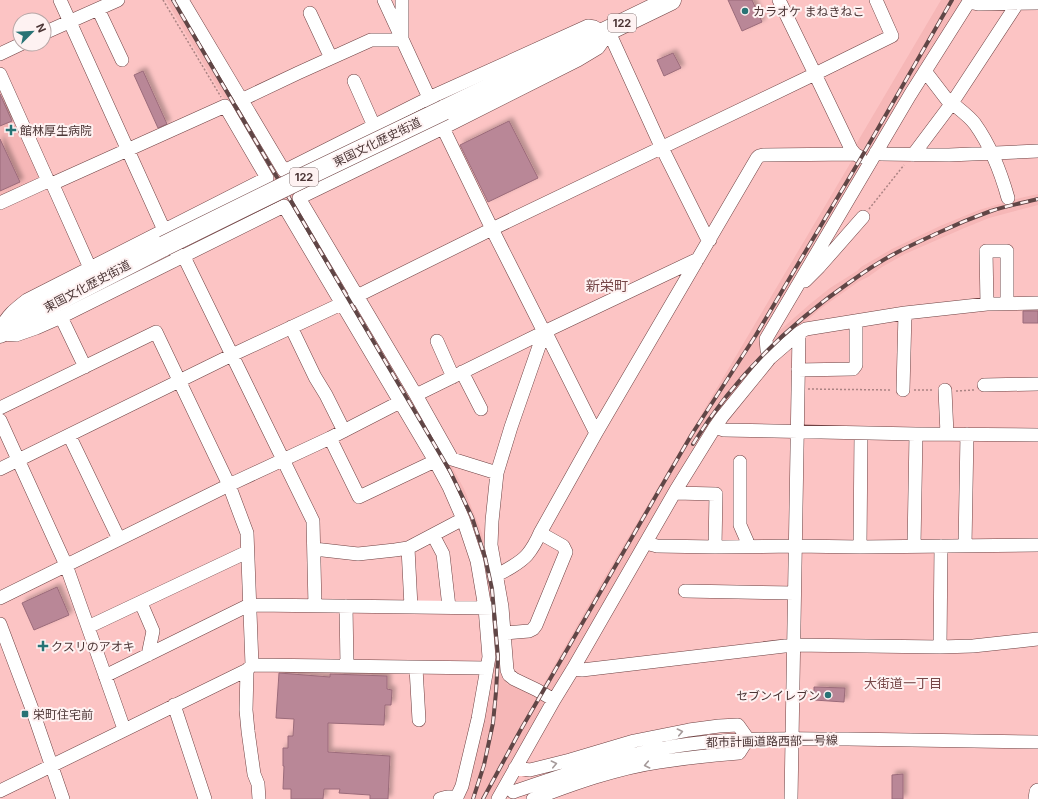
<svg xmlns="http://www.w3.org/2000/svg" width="1038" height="799" font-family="Inter,'Noto Sans JP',sans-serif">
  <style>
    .built { fill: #f6b7b7 }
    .building { fill: #b98797; stroke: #9b6b7a; filter: url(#shadow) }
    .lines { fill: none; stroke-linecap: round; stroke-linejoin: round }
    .minor-casing { stroke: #6e4142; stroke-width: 14 }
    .major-casing { stroke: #6e4142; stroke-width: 18 }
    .highway-casing { stroke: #6e4142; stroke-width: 21 }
    .path { stroke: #ab8383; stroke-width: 1.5; stroke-dasharray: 2 2; stroke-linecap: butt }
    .minor { stroke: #fff; stroke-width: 13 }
    .major { stroke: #fff; stroke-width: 17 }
    .highway { stroke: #fff; stroke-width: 20 }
    .rail-casing { stroke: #604646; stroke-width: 4 }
    .rail { stroke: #fef2f2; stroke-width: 2.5; stroke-dasharray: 8; stroke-linecap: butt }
    .highway-bridge-casing { stroke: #6e4142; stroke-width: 21; stroke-linecap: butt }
    .highway-bridge { stroke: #fff; stroke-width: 20 }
    .oneway { stroke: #a59a9a }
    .poi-dot { fill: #287375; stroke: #fef2f2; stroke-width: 1.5 }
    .labels { text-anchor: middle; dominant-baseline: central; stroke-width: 4; stroke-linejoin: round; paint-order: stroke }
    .shield { fill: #fef2f2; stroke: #816e6e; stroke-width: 1 }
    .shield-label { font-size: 11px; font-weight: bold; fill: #4b3535 }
    .poi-label { font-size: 12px; fill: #4b3535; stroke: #fef2f2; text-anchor: start }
    .street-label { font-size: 12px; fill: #4b3535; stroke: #fef2f2 }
    .neighbourhood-label { font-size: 13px; fill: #764748; stroke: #fef2f2 }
    .quarter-label { font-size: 14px; fill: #764748; stroke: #fef2f2 }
  </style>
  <defs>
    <filter id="shadow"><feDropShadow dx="3.5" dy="-3.5" stdDeviation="2" flood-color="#0004"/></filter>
  </defs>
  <rect width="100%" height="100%" fill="#fcc4c4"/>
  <path class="built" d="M166,0H178L353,296L343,300Z
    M941,0H967L868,157L865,156L855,146Z
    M0,83L43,178L0,197Z
    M854,157L863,162L790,292L765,356L554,693L542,687L603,580Z
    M1038,194V205L989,218L962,229L905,254L882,267L868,277L858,282L820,309L788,337L773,352L770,339L810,304L830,288L857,271L861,267L892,249L940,226L979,210L1020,198Z
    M355,300L450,463L464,489L482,533L498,604L489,606L477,550L345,304Z
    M497,611L504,676L507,684L521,687L547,701L494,799H459L469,778L489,612Z"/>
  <path class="building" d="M728,0H752L762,22L742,31Z
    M673,53L681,68L664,76L657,60Z
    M143,71L167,124L158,128L134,75Z
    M0,94L12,121L0,126Z
    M509,121L538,178L488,202L460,145Z
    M0,139L20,182L0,191Z
    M1023,311H1038V323H1023Z
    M57,587L69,615L34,630L22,603Z
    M279,673L330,677V674L387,676V689L392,690L391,705H385L384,725L328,723V752L390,756L388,799H370V795L339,793L340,789H324L323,799H291V789H283L284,766H283V748H288V736H293L294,719L276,718Z
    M814,687L845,688L844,702L814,700Z
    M903,774V799H892V775Z"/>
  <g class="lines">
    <g class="minor-casing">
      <path id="minor" d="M60,0L164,230L175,251L186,261L313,521L315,606
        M182,0L284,171L429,98L588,26L594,27L603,32V41L598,48L578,60L443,128L299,198L416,395L452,459L497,473
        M384,0L443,128L492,229L815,74L779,0
        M970,0L973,3L978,4L1038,3
        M98,9L122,60
        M310,13L331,58
        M608,30L659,142L706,236L710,240
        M44,33L118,0
        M0,54L21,44
        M925,71L948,101L952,103C960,110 969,116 975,124C990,145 1001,173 1008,198
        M0,74L48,181
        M354,81L374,126
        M241,100L298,73L371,40H402V0
        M876,152L881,154L949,155L1038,151
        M913,155L952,103L1017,4
        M860,157L855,154L851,149L815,74L892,36L876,0
        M52,183L90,268
        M0,203L48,181L54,183L225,106L267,178L27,300C14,310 8,315 0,329
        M805,281L819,267L863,217
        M987,304L986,251H1007V303
        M61,317L85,367
        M291,327L315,377L326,395L344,431
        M544,332L548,337L596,433
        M0,334L16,335L36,328L61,317L284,206L435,461L449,487L463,519L477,561L485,608L489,657L478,719L462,786L456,799
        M437,341L453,377
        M770,358L767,350L766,339L910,95L970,0
        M798,370L853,369L856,365V321
        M462,372L481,409
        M984,385L1038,384
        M903,390L905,313
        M945,390L947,434
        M416,395L544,332L698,259
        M0,408L156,332L229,485L247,533L252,665L247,670L0,791
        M0,420L66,565L124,729
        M715,427L724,430L916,434L1038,435
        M69,435L119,539
        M330,438L359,497L435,461
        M740,462V525L747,541L746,546
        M0,469L232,355L354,298L357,296L492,229L544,332L511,427L497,473L492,521L491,545L502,607L507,670L509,675L514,679L537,690L554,700
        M675,493L716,494L715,547
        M433,535L443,554L449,607
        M646,543L657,546L715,547L795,546L860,547L1038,545
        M914,546L916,434
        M965,546L967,434
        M860,547L861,433
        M408,548L411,607
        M314,549L358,554L395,550L408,548L463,519
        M496,575C504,572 521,562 527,555C532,549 537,540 540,533L596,433L757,158L759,156L763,155L855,154
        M685,591L794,593
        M0,598L229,485L330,438L400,402
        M141,603L153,631L148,655
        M346,606L347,666
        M0,624L32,709L63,799
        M88,627L247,552
        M504,633L529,631L533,629L536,625L566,552L563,546L540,533
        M940,647L941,546
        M252,665L487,668
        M416,668L419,720
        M573,669L582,670L793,645L940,647L973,646L1038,639
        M247,670L246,710L248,731L254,774L258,784L259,799
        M105,676L249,605L493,608
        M174,705L205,799
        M515,768L530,770L570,760L634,741L689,730L719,726L738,725L748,739L739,753C712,755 686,758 659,762C617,768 573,784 533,799
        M513,792C566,774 620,755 676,746C732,737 790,739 848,739C911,740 975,741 1038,742
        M440,799C446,797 450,796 457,798
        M498,799L554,700L573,669L676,490L715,427L722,417L770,358L799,333
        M791,799L799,333L806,329L905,313L987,304L1038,303"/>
    </g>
    <g class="major-casing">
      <path id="major" d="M1037,799L1038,792"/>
    </g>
    <g class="highway-casing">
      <path id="highway" d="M444,110L671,0
        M0,333L34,313L164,246"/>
    </g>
    <path class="path" d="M163,0L221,97
      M869,209L904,165
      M808,389L892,390
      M914,390H934
      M956,391L974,390"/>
    <use href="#minor" class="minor"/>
    <use href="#major" class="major"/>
    <use href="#highway" class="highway"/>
    <g class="rail-casing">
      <path id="rail" d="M173,0L349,300L450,471L472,517L485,557L492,589L498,657L496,692L493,723L484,765L473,799
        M693,444C733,379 788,325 850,282C864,272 879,262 894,254C909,246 925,239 940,232C957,224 974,217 991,211C1006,206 1022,203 1038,199
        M483,799L520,731L668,475L692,434L756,335L861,158L952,0"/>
    </g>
    <use href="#rail" class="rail"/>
    <g class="highway-bridge-casing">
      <path id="highway-bridge" d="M164,246L294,182L444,110"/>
    </g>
    <use href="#highway-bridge" class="highway-bridge"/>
  </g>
  <defs><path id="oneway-chevron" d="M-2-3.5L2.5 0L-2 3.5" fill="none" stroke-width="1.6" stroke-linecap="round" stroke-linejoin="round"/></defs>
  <g class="oneway">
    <use href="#oneway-chevron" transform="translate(680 732) rotate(-12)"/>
    <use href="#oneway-chevron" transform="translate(554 764) rotate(-13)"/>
    <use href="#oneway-chevron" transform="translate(647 765) rotate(168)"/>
  </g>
  <g class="poi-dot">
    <circle cx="745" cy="11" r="4"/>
    <path d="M9 124h4v4h4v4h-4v4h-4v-4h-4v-4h4z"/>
    <path d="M41 640h4v4h4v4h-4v4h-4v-4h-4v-4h4z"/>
    <circle cx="828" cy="695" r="4"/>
    <rect x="21" y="710" width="8" height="8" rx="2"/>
  </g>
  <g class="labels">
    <g class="shield">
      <rect x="608" y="14" width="28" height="18" rx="3"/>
      <rect x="290" y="168" width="28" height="18" rx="3"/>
    </g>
    <g class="shield-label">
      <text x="622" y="23">122</text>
      <text x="304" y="177">122</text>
    </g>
    <g class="poi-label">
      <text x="753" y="11">カラオケ まねきねこ</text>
      <text x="20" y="130">館林厚生病院</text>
      <text x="51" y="646">クスリのアオキ</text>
      <text x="820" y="695" text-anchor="end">セブンイレブン</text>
      <text x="33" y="714">栄町住宅前</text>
    </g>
    <g class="street-label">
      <text transform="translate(377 142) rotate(-26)">東国文化歴史街道</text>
      <text transform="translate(87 286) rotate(-28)">東国文化歴史街道</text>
      <text transform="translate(772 741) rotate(-1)">都市計画道路西部一号線</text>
    </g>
    <g class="neighbourhood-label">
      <text x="903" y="683">大街道一丁目</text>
    </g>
    <g class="quarter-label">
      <text x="607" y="285">新栄町</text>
    </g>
  </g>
  <g transform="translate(32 32) rotate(66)"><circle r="19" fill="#fef2f2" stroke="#b6a6a6"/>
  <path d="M0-3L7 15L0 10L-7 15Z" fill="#287375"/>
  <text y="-6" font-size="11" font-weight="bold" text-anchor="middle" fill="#4b3535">N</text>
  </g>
</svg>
